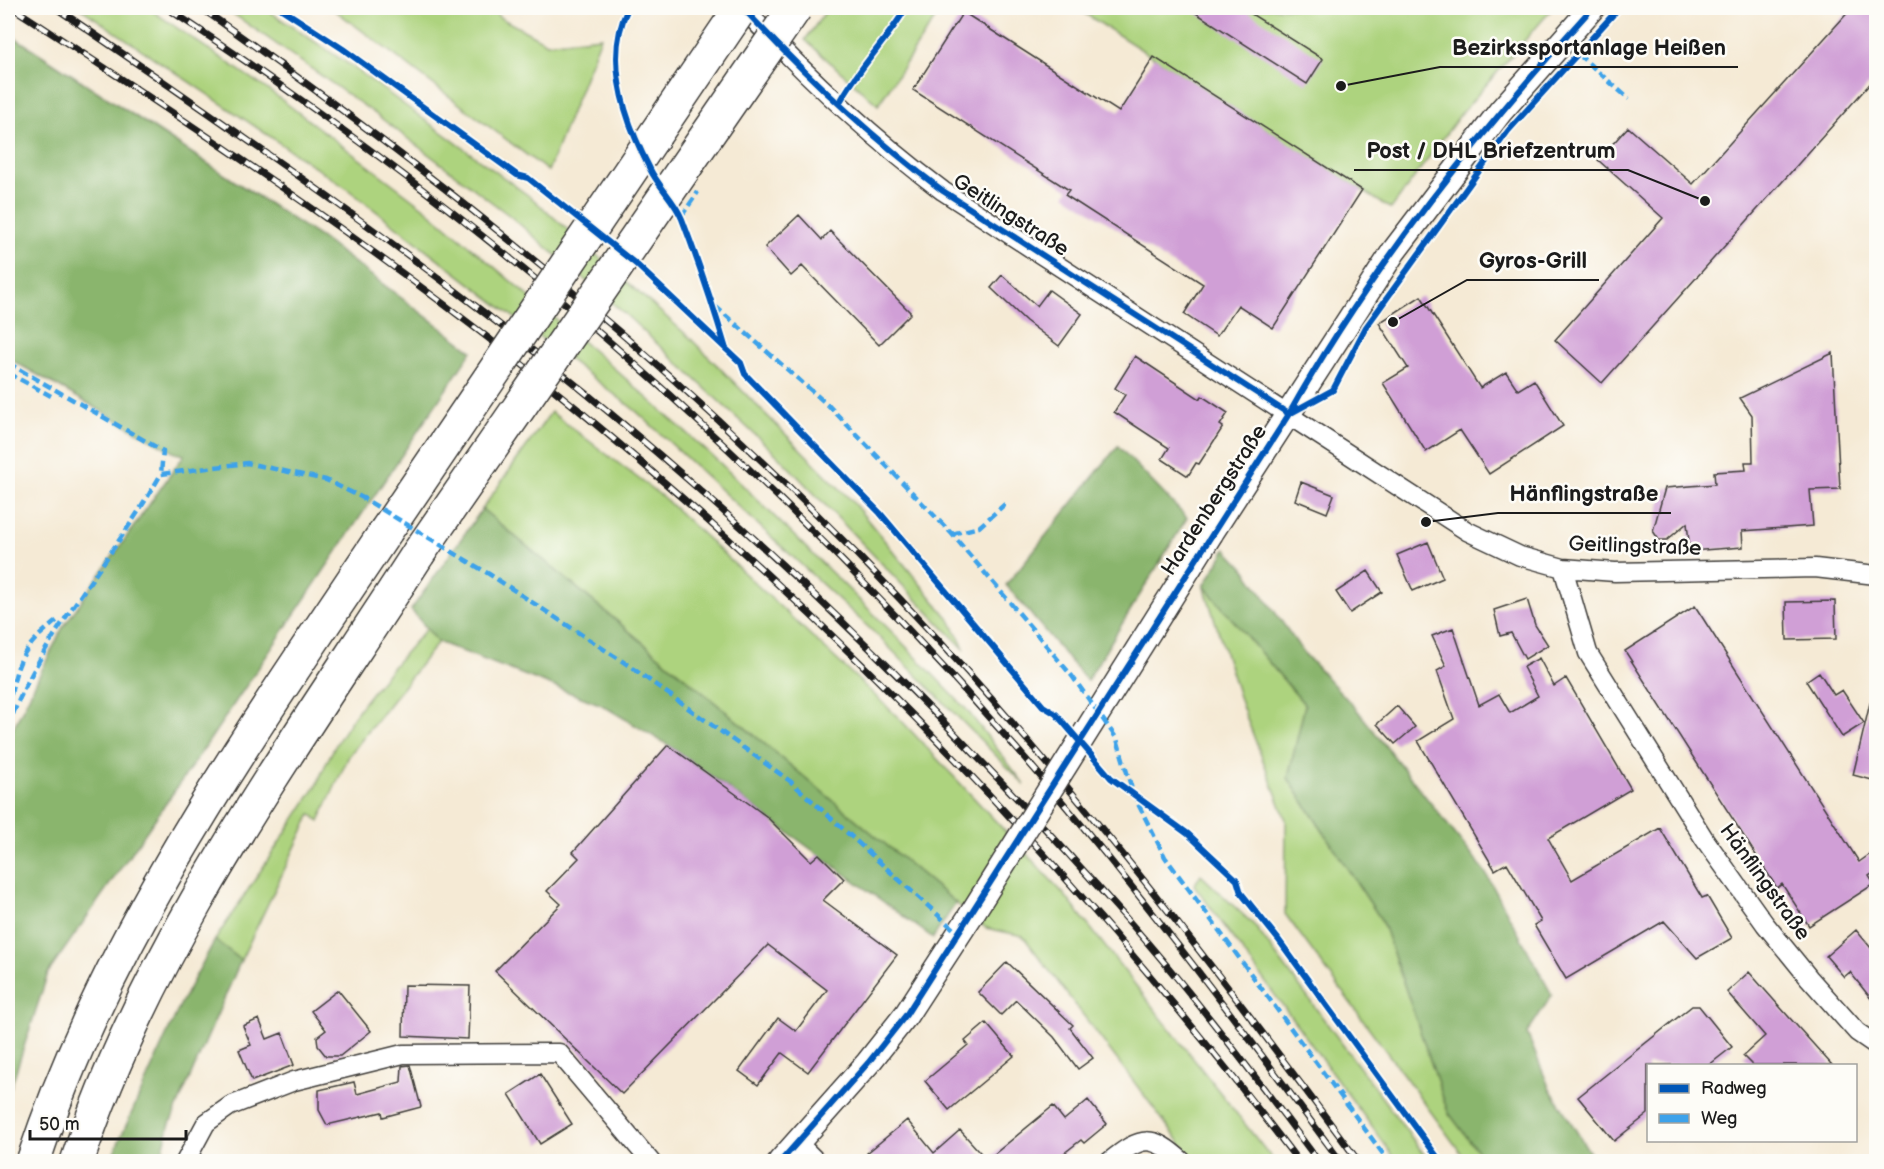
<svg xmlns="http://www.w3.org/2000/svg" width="1884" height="1169" font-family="'Balsamiq Sans',sans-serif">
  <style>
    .green { fill: #add37e; stroke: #64784d; stroke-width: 1.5 }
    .forest { fill: #8ab56d; stroke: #536844; stroke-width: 1.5 }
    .building { fill: #d09fd6 }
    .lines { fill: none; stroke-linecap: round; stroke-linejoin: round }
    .minor-casing { stroke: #3d3b38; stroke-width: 21 }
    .tertiary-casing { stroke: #3d3b38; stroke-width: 27 }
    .motorway-casing { stroke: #3d3b38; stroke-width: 36 }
    .minor { stroke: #fff; stroke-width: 18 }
    .tertiary { stroke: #fff; stroke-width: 24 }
    .motorway { stroke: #fff; stroke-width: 33 }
    .rail-casing { stroke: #1c1c1c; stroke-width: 7 }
    .rail { stroke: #fdfcf7; stroke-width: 4.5; stroke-dasharray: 14; stroke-linecap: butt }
    .tertiary-bridge-casing { stroke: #3d3b38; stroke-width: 27; stroke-linecap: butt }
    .motorway-bridge-casing { stroke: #3d3b38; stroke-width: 36; stroke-linecap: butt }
    .tertiary-bridge { stroke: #fff; stroke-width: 24 }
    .motorway-bridge { stroke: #fff; stroke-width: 33 }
    .quiet { stroke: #3da2ea; stroke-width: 4.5; stroke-dasharray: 9 4.5; stroke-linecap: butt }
    .cycleway-casing { stroke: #fdfcf7; stroke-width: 10 }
    .cycleway { stroke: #0057b8; stroke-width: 6 }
    .labels { text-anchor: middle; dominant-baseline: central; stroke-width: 5; stroke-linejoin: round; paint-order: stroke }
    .street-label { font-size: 21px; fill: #1c1c1c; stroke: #fdfcf7 }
    .leader { fill: none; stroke: #1c1c1c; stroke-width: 2 }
    .callout-dot { fill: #1c1c1c; stroke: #fdfcf7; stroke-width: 2 }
    .callout-label { font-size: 22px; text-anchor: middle; font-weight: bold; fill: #1c1c1c; stroke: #fdfcf7; stroke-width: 5; stroke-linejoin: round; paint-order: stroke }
  </style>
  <rect width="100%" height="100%" fill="#fdfcf7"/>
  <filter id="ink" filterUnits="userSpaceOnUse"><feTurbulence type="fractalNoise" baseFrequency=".0167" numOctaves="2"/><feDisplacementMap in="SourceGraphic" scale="12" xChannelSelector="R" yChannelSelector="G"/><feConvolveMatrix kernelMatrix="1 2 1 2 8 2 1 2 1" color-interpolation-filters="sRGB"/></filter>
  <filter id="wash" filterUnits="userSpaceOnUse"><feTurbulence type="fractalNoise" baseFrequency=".008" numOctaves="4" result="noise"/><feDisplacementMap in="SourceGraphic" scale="24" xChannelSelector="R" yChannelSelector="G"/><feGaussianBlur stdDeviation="1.35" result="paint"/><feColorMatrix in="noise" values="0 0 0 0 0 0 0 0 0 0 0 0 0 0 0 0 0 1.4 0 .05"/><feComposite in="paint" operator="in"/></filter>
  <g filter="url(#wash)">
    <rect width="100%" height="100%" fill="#f5ead5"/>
    <path class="green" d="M80,8H148L274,94L427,210L616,370L720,463L892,632L967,710L1025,785L880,638L636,411L346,188Z
      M225,8H264L350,65L533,199L689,337L851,500L950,620L965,650L779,457L625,314L510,216L374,113Z
      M332,8H493L499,17L547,43L601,37L548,171Z
      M828,8H942L878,105L805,40Z
      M1076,8H1553L1460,115L1391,209Z
      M551,412L664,498L899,718L1063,893L1274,1161H1194L1023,936L986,928L482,509Z
      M1204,586L1305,705L1288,778L1382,921L1448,1112L1485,1161H1467L1285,914L1286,820L1242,706Z
      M427,628L438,642L349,756L319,821L311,814L241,960L215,940L317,785C339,725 385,675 427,628Z
      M1201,875L1254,925L1429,1161H1397L1194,885Z"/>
    <path class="forest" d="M8,33L320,237L472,351L205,747L48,973L8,1096V739L63,627L184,455L175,453L8,358Z
      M1118,446L1187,518L1087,681L1006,585Z
      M482,509L956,903L933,938L668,745L602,705L438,642L411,610Z
      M1226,549L1244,568L1303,652L1358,711L1485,872L1552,995L1527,1033L1549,1087L1595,1161H1485L1448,1112L1382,921L1288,778L1305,705L1204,586Z
      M215,940L241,960L169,1126L160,1161H110L181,1003Z"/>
    <g id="blocks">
      <path class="building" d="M1188,8H1242L1323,59L1307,84Z
        M1852,8H1876V77L1602,383L1555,340L1663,218L1598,160L1628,127L1693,184Z
        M963,12L1119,112L1154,57L1362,190L1273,328L1238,305L1217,336L1184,314L1203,284L1065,195L1069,190L913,90Z
        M799,215L822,240L830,231L911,313L879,345L802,266L791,276L765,247Z
        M1002,275L1037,306L1049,290L1082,314L1059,346L1026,321L991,288Z
        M1421,296L1480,388L1506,372L1518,390L1534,380L1563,426L1489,474L1460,430L1426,452L1383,383L1408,368L1379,323Z
        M1833,353L1840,489L1810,490L1813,526L1742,531L1743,547L1690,551L1687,523L1667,540H1659L1653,531L1665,488L1715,484L1714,472L1746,470L1745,462H1753L1752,415L1740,398Z
        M1135,356L1200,399L1202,396L1228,413L1220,425L1223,427L1199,464L1196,463L1188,476L1162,459L1169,448L1114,412L1125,395L1115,388Z
        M1301,482L1334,495L1327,513L1295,500Z
        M1428,542L1443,578L1413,591L1397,555Z
        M1368,571L1382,592L1350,613L1336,592Z
        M1527,599L1535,625L1548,645L1525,659L1511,633L1500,636L1494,610Z
        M1835,601L1836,639L1787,640L1786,602Z
        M1695,606L1859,862L1876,850V871L1869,876L1874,884L1809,926L1782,884L1777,888L1625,651Z
        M1453,628L1479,705L1499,694L1510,713L1538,696L1523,667L1539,658L1554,686L1566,678L1631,789L1548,838L1572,880L1660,828L1702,898L1707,896L1732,938L1697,958L1664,921L1566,979L1534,925L1541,921L1507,863L1495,870L1418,741L1454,719L1437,671L1446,666L1432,636Z
        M1819,672L1834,695L1842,690L1864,723L1842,737L1806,681Z
        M1870,703L1876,704V781L1853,775Z
        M1397,706L1415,727L1395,744L1377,724Z
        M668,745L766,816L811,861L819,854L844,879L823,900L897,955L808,1072L782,1053L758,1085L739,1071L778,1018L796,1031L827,990L768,945L622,1094L495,971L561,904L547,891L579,858L573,852Z
        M1856,930L1876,954V1005L1850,972L1844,977L1826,956Z
        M1007,962L1073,1025L1070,1028L1093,1058L1078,1069L1054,1037L1016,1000L1001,1015L978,992Z
        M1749,972L1788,1016L1832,1065H1752L1743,1056L1765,1036L1727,992Z
        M404,985L470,986L468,1039L403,1036Z
        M338,990L371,1031L340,1056H326L318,1046L317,1037L326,1030L311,1011Z
        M1692,1006H1699L1732,1047L1709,1065H1648V1114L1614,1141L1578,1097Z
        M259,1019L267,1039L282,1033L294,1065L252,1081L239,1050L251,1045L243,1026Z
        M986,1023L1014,1056L949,1110L925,1081L968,1045L965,1041Z
        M410,1065L421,1107L383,1117L382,1112L327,1125L319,1110V1090L354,1082L357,1094L401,1082L402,1066Z
        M540,1074L572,1124L540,1144L509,1094Z
        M1088,1100L1107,1124L1084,1143L1081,1140L1054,1161H875L867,1153L907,1120L934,1153L960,1130L987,1160L1053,1106L1064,1120Z"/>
    </g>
  </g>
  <g filter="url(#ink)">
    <use href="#blocks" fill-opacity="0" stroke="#3d3b38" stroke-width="1.5"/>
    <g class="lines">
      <g class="minor-casing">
        <path id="minor" d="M743,8C804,74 870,136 943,191L1467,531L1520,556L1563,568L1615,572L1815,568L1876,575
          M1563,568L1588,653L1705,840L1765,924L1809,978L1857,1032L1876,1045
          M797,1142L817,1162
          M185,1162L206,1123L230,1106L294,1081L403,1054L559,1053L651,1162
          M1109,1162C1142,1135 1152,1134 1183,1162"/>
      </g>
      <g class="tertiary-casing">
        <path id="tertiary" d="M1211,533L1394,251L1500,112L1592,8
          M780,1162L868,1063L906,1015L973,912"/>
      </g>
      <g class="motorway-casing">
        <path id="motorway" d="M33,1162C109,931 252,731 386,531
          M77,1162C150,940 293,748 418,554"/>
      </g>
      <use href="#minor" class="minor"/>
      <use href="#tertiary" class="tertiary"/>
      <use href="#motorway" class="motorway"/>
      <g class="rail-casing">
        <path id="rail" d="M13,8C206,133 397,261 575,407C846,629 1087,883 1299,1162
          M56,8C236,131 417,255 587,394C781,553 959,730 1126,918C1194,995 1257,1079 1319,1162
          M167,8C248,62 327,117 405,176C626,342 835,541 1017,749C1132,881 1237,1021 1341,1162
          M201,8C451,184 689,376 900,599C1067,775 1215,967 1359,1162"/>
      </g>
      <use href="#rail" class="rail"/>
      <g class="tertiary-bridge-casing">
        <path id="tertiary-bridge" d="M973,912L1211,533"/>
      </g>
      <g class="motorway-bridge-casing">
        <path id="motorway-bridge" d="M386,531L741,8
          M418,554L795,8"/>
      </g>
      <use href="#tertiary-bridge" class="tertiary-bridge"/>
      <use href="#motorway-bridge" class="motorway-bridge"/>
      <path class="quiet" d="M1578,54L1629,99
        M681,217L698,192
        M715,306L829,406L952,534L1072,676L1117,739L1134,796L1165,857L1389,1162
        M8,363L163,451L161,474
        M8,373L51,396
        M952,534L979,527L1005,504
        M8,708C18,660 19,650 59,619
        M8,727C42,633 113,560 161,474L247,463L326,480L363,498L489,574L628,665L790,781L959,934"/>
      <g class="cycleway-casing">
        <path id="cycleway" d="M280,8L343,49L517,175L528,178L637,265L741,363L745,374L880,513L1043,706L1056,714L1111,778L1188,834L1237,880L1241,893L1278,939L1441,1162
          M628,8C603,59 625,121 650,169C658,186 675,201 682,219C698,261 713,305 726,349
          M743,8C804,74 870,136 943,191L1289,414
          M839,104C857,69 886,42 906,8
          M1289,414L1333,390L1366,327L1508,131L1619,8
          M780,1162L868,1063L906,1015L1289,414C1372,266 1479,133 1592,8"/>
      </g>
      <use href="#cycleway" class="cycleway"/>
    </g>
  </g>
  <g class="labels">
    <g class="street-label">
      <text transform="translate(1011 215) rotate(33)">Geitlingstraße</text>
      <text transform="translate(1214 500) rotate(-57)">Hardenbergstraße</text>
      <text transform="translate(1635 546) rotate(2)">Geitlingstraße</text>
      <text transform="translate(1765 882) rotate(54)">Hänflingstraße</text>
    </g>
  </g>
  <path class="leader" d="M1341 86L1440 67H1738M1705 201L1628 170H1354M1393 322L1467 280H1599M1426 522L1498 513H1671"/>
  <g class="callout-dot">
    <circle cx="1341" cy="86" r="6"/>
    <circle cx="1705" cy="201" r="6"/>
    <circle cx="1393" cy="322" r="6"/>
    <circle cx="1426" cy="522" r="6"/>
  </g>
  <g class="callout-label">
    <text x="1589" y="55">Bezirkssportanlage Heißen</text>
    <text x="1491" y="158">Post / DHL Briefzentrum</text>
    <text x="1533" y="268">Gyros-Grill</text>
    <text x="1584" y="501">Hänflingstraße</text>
  </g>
  <rect width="1884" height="1169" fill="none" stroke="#fdfcf7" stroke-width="30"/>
  <rect x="1647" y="1064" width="210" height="78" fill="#fdfcf7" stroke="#a3a29f" stroke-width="1.5"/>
  <rect x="1659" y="1084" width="30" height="9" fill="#0057b8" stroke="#a3a29f" stroke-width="1.5"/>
  <text x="1701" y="1094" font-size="18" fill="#1c1c1c">Radweg</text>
  <rect x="1659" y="1114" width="30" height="9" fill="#3da2ea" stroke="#a3a29f" stroke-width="1.5"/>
  <text x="1701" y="1124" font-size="18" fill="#1c1c1c">Weg</text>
  <path d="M30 1130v9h156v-9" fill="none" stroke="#1c1c1c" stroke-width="3"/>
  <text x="39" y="1130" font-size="18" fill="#1c1c1c" stroke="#fdfcf7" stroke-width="4.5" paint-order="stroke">50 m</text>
</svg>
